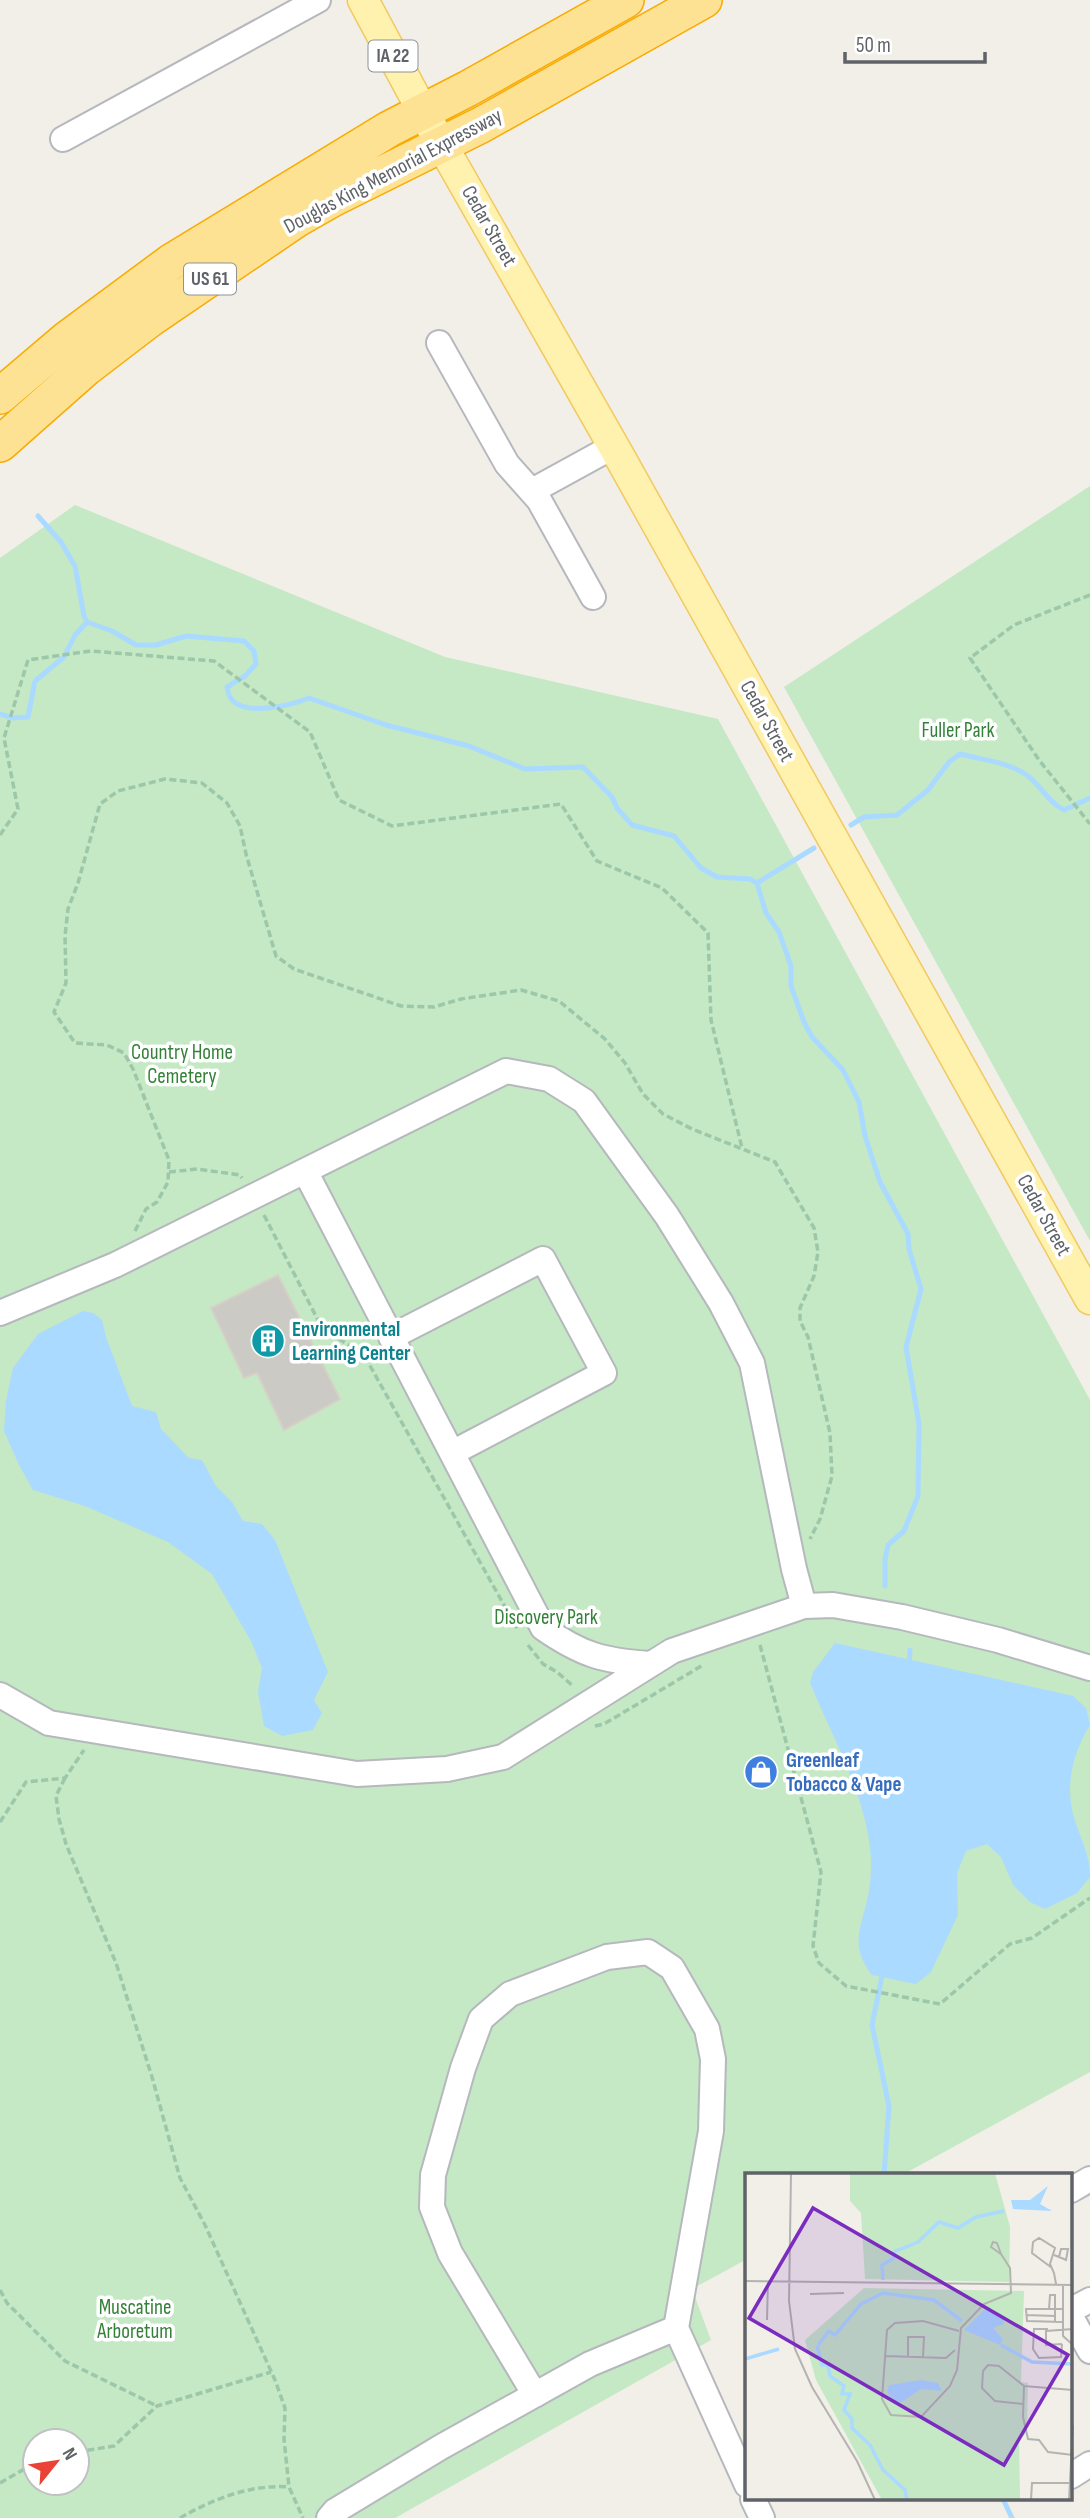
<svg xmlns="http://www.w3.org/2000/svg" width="1090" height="2518" font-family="'Sofia Sans Condensed',sans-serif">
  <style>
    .green { fill: #c5e8c5; fill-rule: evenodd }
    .water { fill: #aadaff }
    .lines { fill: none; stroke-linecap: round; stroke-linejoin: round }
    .stream { stroke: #aadaff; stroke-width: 5 }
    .building { fill: #cccac5; stroke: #d6d1c6; stroke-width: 2 }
    .minor-casing { stroke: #b5b8bc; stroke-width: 28 }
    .major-casing { stroke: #f2c960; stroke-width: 33 }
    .highway-casing { stroke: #f9ab00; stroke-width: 38 }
    .path { stroke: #9cc7a9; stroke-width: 3.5; stroke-dasharray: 7 3.5; stroke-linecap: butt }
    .minor { stroke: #fff; stroke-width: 24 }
    .major { stroke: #fff2af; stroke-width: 30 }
    .highway { stroke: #fde293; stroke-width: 35 }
    .labels { text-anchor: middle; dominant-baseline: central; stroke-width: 7; stroke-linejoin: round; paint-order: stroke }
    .shield { fill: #fff; stroke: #8f9295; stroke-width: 2 }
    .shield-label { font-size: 19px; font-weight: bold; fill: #5f6368 }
    .street-label { font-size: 21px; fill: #5f6368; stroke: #fff }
    .park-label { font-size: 21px; fill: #348238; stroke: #fff }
    .culture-label { font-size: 21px; font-weight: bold; fill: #0d838f; stroke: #fff; text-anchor: start }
    .shop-label { font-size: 21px; font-weight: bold; fill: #366cbe; stroke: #fff; text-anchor: start }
    .inset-river { fill: none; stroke: #aadaff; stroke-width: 3.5 }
    .inset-road { fill: none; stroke: #b3b3b1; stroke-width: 2 }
    .view { fill: #7b2cbf; fill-opacity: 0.15; stroke: #7b2cbf; stroke-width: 3.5 }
    .inset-edge { fill: none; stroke: #5f6368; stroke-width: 3.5 }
  </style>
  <rect width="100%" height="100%" fill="#f1efe8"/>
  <path class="green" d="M1090,486V1241L784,687Z
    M75,505L445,657L718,719L1090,1400V2072L902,2175H747V2259L692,2289L711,2340L395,2518H0V558ZM35,2441H77V2483H35Z"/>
  <path class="water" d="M83,1311L93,1313L102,1320L106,1337L132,1406L156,1412L161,1429L189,1458L202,1460L216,1486L232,1502L243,1521L262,1524L275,1540L328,1672L314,1700L322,1713L313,1730L282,1736L264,1726L258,1692L262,1668L251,1641L212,1574L168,1542L85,1506L33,1490L19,1465L4,1431L6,1401L13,1368L38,1334Z
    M835,1643L1073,1696L1086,1708L1090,1725C1076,1748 1067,1775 1071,1803C1074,1829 1090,1848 1090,1877L1077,1893L1045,1909L1030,1902L1013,1885L1001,1857L987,1844L966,1851L957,1873L958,1915L931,1972L916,1984L872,1975C849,1945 861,1929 868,1896C871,1882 872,1862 870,1848C864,1792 831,1734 810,1683L813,1672Z"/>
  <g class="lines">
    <path class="stream" d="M38,516L61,542L75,566L84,616L87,622L112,631L136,645H156L186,636L244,641L254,651L256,664L245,676L227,687C227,687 229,697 230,697C242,718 292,705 309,698L386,725L469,746L525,769L583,767L612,797L617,808L632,825L674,836L701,868L717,877L750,879L757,883L766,913L779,932L791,966V986L804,1022L812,1037L843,1070L859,1102L865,1136L880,1182L908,1234L909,1249L921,1289L906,1347L919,1424L918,1496L904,1531L888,1545L885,1559V1586
      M0,714L13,718L28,717L35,681L64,657L75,635L87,622
      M851,825L864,817L897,815L928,790L949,762L960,754C983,760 1009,762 1028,776C1042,787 1048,802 1064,810L1090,798
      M757,883L814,848
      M909,1667L910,1650
      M883,1971L872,2025L889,2106L884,2175
      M1003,2499L1012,2518"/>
  </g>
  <path class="building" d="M278,1275L340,1399L284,1430L257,1373L244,1378L211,1308Z"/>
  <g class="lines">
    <g class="minor-casing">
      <path id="minor" d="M63,139L318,0
        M439,343L507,464L539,500L593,597
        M532,491L614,446
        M305,1171L543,1628C582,1655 603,1661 650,1664
        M0,1313L115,1265L506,1071L549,1079L584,1101L667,1216L721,1303L752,1363L794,1569L804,1606
        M391,1337L543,1259L604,1373L452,1453
        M0,1695L49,1723L357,1774L447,1769L503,1757L672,1651L804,1606L833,1605L902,1617L998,1640L1090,1668
        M1071,2190L1090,2179
        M1071,2315L1073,2309L1090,2300
        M1071,2317L1090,2351
        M535,2395L450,2253L432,2207L433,2175L463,2068L481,2019L510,1994L607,1957L648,1952L672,1968L707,2029L713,2059L711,2131L676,2328
        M1071,2476L1090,2464
        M753,2499L762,2518
        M329,2518L335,2511L441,2447L590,2364L676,2328L747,2485"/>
    </g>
    <g class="major-casing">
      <path id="major" d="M363,0L423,112L618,454L1090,1299"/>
    </g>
    <g class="highway-casing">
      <path id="highway" d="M0,396L67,339L171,262L389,129L467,89L626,0
        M0,444L86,368L150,319L297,219L334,198L481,125L704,0"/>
    </g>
    <path class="path" d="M1090,595L1014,625L970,658L1039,760L1090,824
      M0,835L18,809L4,738L28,660L91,651L214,661L310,732L339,800L392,826L561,804L597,861L662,888L708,933L711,1020L742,1148
      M169,1172L197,1169L240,1175L242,1178
      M264,1215L322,1328L364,1355L518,1630
      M135,1231L146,1209L157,1202L168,1182L169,1160L133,1069L124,1053L107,1045L75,1043L54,1012L66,983L65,936L68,909L78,883L100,804L118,791L165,779L202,783L227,803L240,826L246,854L276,956L294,969L401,1006L434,1007L461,999L521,990L559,1001L605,1039L625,1063L643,1094L663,1114L692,1129L775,1162L814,1228L818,1252L814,1276L800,1308V1321L808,1337L830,1433L832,1476L820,1519L810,1539
      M528,1645L543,1664L557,1672L574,1687
      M760,1645L821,1872L813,1946L819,1963L846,1986L940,2004L1010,1944L1032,1938L1090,1898
      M595,1726L604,1724L703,1665
      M65,1778L56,1796L59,1819L66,1844L116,1963L152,2077L180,2178L205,2225L275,2380L285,2408L284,2439L289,2487L303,2518
      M0,1822L26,1782L65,1778L84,1750
      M0,2290L7,2303L65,2361L157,2406
      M77,2452L114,2446L157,2406L271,2372
      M0,2483L35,2463
      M180,2518C213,2499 251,2484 289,2487"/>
    <use href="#minor" class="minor"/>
    <use href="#major" class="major"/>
    <use href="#highway" class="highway"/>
  </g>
  <defs>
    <g id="building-disc" transform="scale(1.75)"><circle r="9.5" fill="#0f9aa8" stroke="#fff"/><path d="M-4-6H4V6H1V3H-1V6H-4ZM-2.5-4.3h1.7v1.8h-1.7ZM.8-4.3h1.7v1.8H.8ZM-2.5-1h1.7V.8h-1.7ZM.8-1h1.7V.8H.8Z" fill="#fff"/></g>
    <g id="shop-disc" transform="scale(1.75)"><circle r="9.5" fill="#3f7fe0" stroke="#fff"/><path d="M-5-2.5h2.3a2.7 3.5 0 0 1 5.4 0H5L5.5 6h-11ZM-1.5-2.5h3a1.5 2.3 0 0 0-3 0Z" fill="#fff"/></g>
  </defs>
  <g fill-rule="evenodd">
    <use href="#building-disc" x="268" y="1341"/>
    <use href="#shop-disc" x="761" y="1772"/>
  </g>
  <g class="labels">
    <g class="shield">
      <rect x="368.5" y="40.5" width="49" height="31" rx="5"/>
      <rect x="184" y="263.5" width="52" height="31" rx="5"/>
    </g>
    <g class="shield-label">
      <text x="393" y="56">IA 22</text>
      <text x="210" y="279">US 61</text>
    </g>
    <g class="street-label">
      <text transform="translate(393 171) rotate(-28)">Douglas King Memorial Expressway</text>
      <text transform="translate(489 226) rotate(60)">Cedar Street</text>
      <text transform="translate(767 721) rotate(61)">Cedar Street</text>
      <text transform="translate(1044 1215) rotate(61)">Cedar Street</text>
    </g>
    <g class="park-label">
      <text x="958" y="730">Fuller Park</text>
      <text x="182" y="1052">Country Home<tspan x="182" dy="24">Cemetery</tspan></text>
      <text x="546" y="1617">Discovery Park</text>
      <text x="135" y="2307">Muscatine<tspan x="135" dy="24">Arboretum</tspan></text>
    </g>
    <g class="culture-label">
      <text x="292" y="1329">Environmental<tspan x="292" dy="24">Learning Center</tspan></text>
    </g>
    <g class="shop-label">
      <text x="786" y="1760">Greenleaf<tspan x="786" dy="24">Tobacco &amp; Vape</tspan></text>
    </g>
  </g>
  <g transform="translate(745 2173)">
    <rect width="327" height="327" fill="#f1efe8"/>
    <path d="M105,0H250L265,54L264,109L120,106L116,40L105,28ZM119,115L279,118L276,209L283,210L282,259L274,268L275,327H137L71,207L60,167Z" fill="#c5e8c5"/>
    <path d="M303,13L295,31L307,38L268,36L266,27H285ZM241,135L258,144L259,151L248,155L258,166L255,172L219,157ZM176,207L193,210L197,218L176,216L157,229L149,228L142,219L144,212Z" fill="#aadaff"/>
    <path class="inset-river" d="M138,107L137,92L149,85V79L173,69L194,49L213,55L231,44L259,38M73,172L84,158L90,162L116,131L138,120L189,127L217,148M256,172L287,189L328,191M72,173L77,192H83L85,203L99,213L97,221H105L99,237L107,246V255L125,272L138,297L160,317L162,327M0,186L34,176"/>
    <path class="inset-road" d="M46,0L44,128L50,176L67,214L112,288L130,327M248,69L252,70L256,81L246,74ZM309,82L319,86L321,87L323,76H316L314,84M307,95L287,80L288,69L294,65L310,75L305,91L309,100L311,111M0,108L328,112M318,112V163L328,172M65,121L99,120M304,136L305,122H310V149M281,142L310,143M22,147L23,108M318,149L282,148L281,136H318M303,156H289L288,176L294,185L316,184L317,171M214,158L178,148L150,150L142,157L137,226L146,242L176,244L205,213L212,197L216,155L239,131L266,120L265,95L256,81M317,171L301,172V158L328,156M141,183L201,185L210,177M163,184V164H179L178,184M328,217L279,213L278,244L283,266L294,267L303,279L328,282M278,231L250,228L237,215L238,198L243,192L254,193L279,213M286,327L287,310H324M324,327L328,252"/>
    <path class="view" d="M68,35L323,182L259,292L4,145Z"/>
    <rect width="327" height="327" class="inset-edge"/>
  </g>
  <g transform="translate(56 2462) rotate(60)"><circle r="33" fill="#ffffff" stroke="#bfc1c3" stroke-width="2"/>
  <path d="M0-5L12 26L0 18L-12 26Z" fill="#ea4335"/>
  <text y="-10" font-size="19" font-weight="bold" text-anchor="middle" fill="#5f6368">N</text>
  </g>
  <path d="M845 52v10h140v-10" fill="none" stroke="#5f6368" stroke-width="3.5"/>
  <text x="856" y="52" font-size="21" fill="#5f6368" stroke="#ffffff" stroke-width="5" paint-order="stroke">50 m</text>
</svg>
